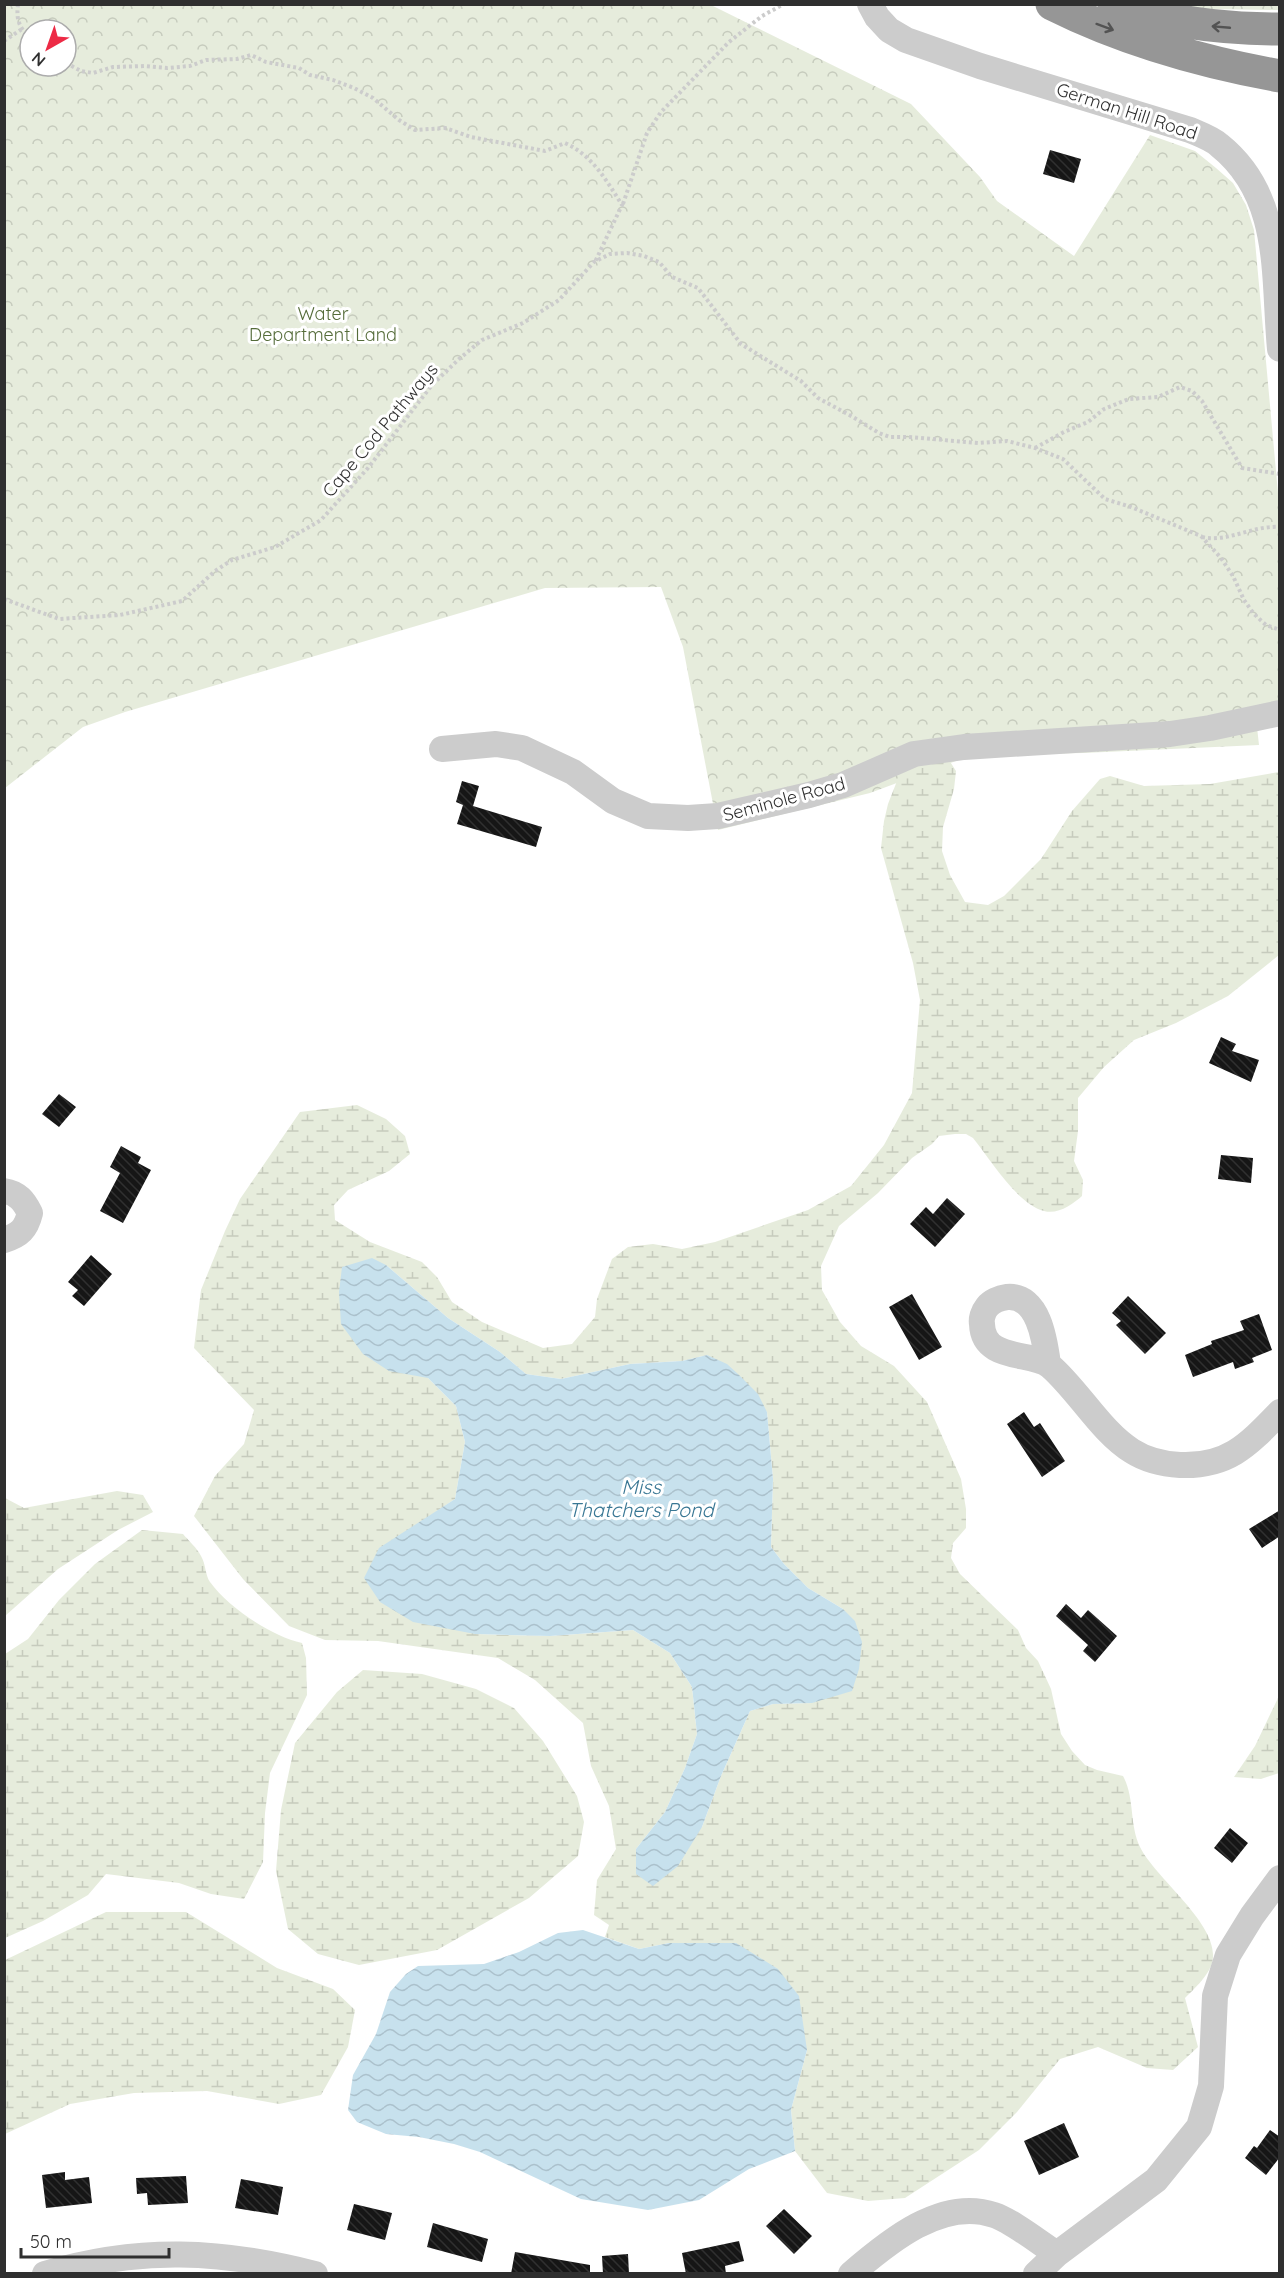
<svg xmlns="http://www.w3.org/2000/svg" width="1284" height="2278" font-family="Quicksand,sans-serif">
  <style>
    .forest { fill: url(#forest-crowns); fill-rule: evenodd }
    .wetland { fill: url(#wetland-marsh); fill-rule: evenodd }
    .water { fill: url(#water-waves) }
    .building { fill: url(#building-back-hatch) }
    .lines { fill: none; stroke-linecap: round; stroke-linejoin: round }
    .path { stroke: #ccc; stroke-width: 4; stroke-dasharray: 3 3; stroke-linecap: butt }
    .minor { stroke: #ccc; stroke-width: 26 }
    .highway { stroke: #969696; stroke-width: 33 }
    .oneway { stroke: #535353 }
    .labels { text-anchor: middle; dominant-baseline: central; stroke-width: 6; stroke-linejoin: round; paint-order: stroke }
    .street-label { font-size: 18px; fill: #2f2f2f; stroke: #fff }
    .park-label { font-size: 18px; fill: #556c3a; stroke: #fff }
    .water-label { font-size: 20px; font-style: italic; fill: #397794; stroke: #fff }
  </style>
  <defs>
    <pattern id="forest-crowns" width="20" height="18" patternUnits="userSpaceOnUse" patternTransform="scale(1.5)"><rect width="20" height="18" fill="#e6ecdc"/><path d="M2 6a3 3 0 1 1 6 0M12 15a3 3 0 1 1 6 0" fill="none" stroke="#c6cbbd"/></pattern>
    <pattern id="wetland-marsh" width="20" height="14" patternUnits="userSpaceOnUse" patternTransform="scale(1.5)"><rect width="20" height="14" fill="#e6ecdc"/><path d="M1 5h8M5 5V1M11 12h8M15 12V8" fill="none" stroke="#c6cbbd"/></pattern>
    <pattern id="water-waves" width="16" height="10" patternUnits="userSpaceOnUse" patternTransform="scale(1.5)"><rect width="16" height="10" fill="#c7e1ed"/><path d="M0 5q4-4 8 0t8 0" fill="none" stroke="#abc1cc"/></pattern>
    <pattern id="building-back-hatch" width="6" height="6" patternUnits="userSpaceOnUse" patternTransform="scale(1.5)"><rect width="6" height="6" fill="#161616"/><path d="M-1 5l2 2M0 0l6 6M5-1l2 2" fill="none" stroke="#303030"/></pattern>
  </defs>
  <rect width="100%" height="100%" fill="#fff"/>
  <path class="forest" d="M5,5H711L911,104L980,177L997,201L1074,256L1150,135L1195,151L1216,168L1233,183L1246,205L1254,230L1280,515L1279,710L1255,709L1259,745L1083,753L972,755L870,793L718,830L683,647L661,587L545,588L125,712L83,727L5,788ZM30,30H66V66H30Z
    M1175,5H1279V10L1203,9Z"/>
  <path class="wetland" d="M949,760L956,771L954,789L943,827L942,851L950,875L965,902L988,905L1004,896L1041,859L1072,811L1100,779L1110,776L1144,786L1210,784L1279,772V955L1228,996L1176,1023L1134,1040L1104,1067L1078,1098V1131L1074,1161L1083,1180L1082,1196C1073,1204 1058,1215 1044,1211C1018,1205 990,1159 973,1138L966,1134H955L939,1136L932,1144L912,1158L878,1193L839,1226L821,1266L822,1290L840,1322L861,1346L894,1366L927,1402L961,1479L966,1509V1528L953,1543L951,1558L960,1574L1018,1630L1026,1648L1038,1661L1051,1689L1061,1734L1072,1751L1085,1765L1097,1770L1123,1776C1135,1798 1129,1824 1140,1847C1156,1880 1226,1929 1211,1966C1206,1978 1194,1989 1185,1998L1198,2047L1173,2070L1147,2068L1098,2047L1060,2059L1017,2112L979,2150L905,2198L868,2201L827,2193L795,2151L791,2110L807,2050L669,1943L639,1949L605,1937L609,1925L594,1915L597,1880L616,1849L609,1806L591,1766L583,1723L535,1680L498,1658L378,1641L325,1640L289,1626L243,1579L194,1516L215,1476L244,1444L254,1410L194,1348L201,1290L225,1231L240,1199L300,1112L357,1105L386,1119L405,1136L410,1154L389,1171L348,1190L334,1205L335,1220L370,1242L422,1262L437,1277L452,1302L482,1322L543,1348L572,1344L595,1317L597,1299L612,1259L628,1247L653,1244L682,1249L715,1242L808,1210L851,1186L884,1145L912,1093L920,1000L913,963L881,848L884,821L888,804L897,781L913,765ZM386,1265L448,1318L500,1352L526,1374L561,1379L630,1364L682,1361L707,1355L767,1412L773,1479L771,1547L784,1564L808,1588L843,1609L812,1703L773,1704L750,1711L721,1776L702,1827L636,1849L665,1812L685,1768L697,1734L692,1687L670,1653L633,1630L550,1636L475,1634L418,1524L455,1499L465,1442L456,1406L428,1378Z
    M117,1491L143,1495L153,1512L118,1530L58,1569L5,1616V1498L24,1508Z
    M142,1530L183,1534C189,1541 197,1548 201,1556C206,1564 205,1575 210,1582C229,1608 271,1636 302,1643L306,1658L307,1695L270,1773L265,1813L263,1862L244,1899L211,1894L179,1883L106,1874L88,1895L43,1921L5,1938V1654L28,1639L59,1600L95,1564Z
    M363,1670L422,1674L476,1689L514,1708L543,1741L577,1796L584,1822L578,1856L529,1898L437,1950L359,1965L318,1954L288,1929L276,1871L281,1810L295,1743L337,1692Z
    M1279,1696V1773L1261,1779L1234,1777L1255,1746Z
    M106,1912H186L277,1968L333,1989L355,2010L348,2047L321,2095L279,2104L207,2091L134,2093L70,2104L5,2134V1960Z"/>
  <path class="water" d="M372,1258L386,1265L448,1318L500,1352L526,1374L561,1379L630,1364L682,1361L707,1355L727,1364L738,1374L758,1394L767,1412L773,1479L771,1547L784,1564L808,1588L843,1609L855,1621L862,1642L859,1669L852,1691L812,1703L773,1704L750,1711L721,1776L702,1827L678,1866L653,1886L636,1874V1849L665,1812L685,1768L697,1734L692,1687L670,1653L633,1630L550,1636L475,1634L413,1622L380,1602L364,1578L379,1548L455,1499L465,1442L456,1406L428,1378L389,1371L363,1354L341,1324L339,1292L342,1267Z
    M583,1930L639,1949L669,1943H736L778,1969L799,1996L807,2050L791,2110L795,2151L749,2169L699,2200L648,2210L581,2199L480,2152L454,2144L419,2137L386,2134L357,2122L348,2110L353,2075L376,2034L390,1992L406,1974L418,1966L484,1964L519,1952L558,1933Z"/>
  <path class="building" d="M1050,150L1081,159L1074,183L1043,174Z
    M462,781L479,786L473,806L542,827L536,847L457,824L463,805L456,802Z
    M1221,1037L1236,1044L1232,1051L1259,1060L1251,1082L1209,1063Z
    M59,1094L76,1107L59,1127L42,1114Z
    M121,1146L141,1157L138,1163L151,1170L123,1223L100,1211L120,1173L110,1167Z
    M1221,1155L1253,1158L1251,1183L1218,1179Z
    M947,1198L965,1214L935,1247L910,1224L926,1207L933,1214Z
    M91,1255L112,1274L84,1306L72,1296L78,1290L68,1282Z
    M912,1294L942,1347L919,1360L889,1307Z
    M1128,1296L1166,1333L1145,1354L1116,1325L1121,1321L1112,1313Z
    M1259,1314L1272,1350L1252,1358L1254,1362L1235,1369L1233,1362L1193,1377L1185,1355L1212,1344L1211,1341L1244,1330L1240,1321Z
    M1024,1412L1034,1427L1040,1423L1065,1461L1042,1477L1007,1424Z
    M1280,1510V1536L1262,1548L1249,1529Z
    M1066,1604L1081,1618L1088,1610L1117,1636L1095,1662L1083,1651L1088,1645L1056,1616Z
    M1230,1828L1248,1843L1232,1863L1214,1848Z
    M1064,2123L1079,2157L1039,2175L1024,2141Z
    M1270,2130L1280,2137V2157L1266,2175L1245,2158L1254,2146L1257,2148Z
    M65,2172V2180L89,2177L92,2203L46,2208L42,2175Z
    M186,2176L188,2203L148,2205L147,2193L137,2194L136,2178Z
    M241,2179L283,2187L278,2215L235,2208Z
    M354,2204L392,2213L385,2240L347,2230Z
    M784,2209L812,2236L794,2254L766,2226Z
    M433,2223L488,2239L482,2262L427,2247Z
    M739,2241L744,2261L725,2266L726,2274H686L682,2253Z
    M515,2252L590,2265V2274H511Z
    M628,2254L629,2274H603L602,2256Z"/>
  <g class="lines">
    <path class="path" d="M18,4C16,20 19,27 30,38
      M4,41L22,29
      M66,63L81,71L93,73L113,67L145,66L167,68L190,66L206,60L237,59L251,55L266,62L299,68L310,75L333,80L354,88L373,98L399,120L415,130L445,128L471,137L545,151L565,143C592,155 607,181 622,205L595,262
      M623,204L647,133L661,112L729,42L762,16L784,4
      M1035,448L1064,432L1088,422L1104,409L1129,399L1158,397L1180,387L1192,391L1202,401L1242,468L1280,474
      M1202,537C1227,543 1253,525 1280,527
      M4,599L59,619L120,615L182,601L215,571L232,560L275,547L321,520L368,468L432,385L459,359L482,340L523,323L559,300L594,262L610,254L627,253L644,256L659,262L672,277L698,288L741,344L801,381L818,398L853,417L879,433L890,437H909L978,443L1007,441L1035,448L1063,459L1105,499L1131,507L1201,536L1221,558L1233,576L1244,600L1254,614L1266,625L1280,630"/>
    <path class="minor" d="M870,4L877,17L889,30L906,40L980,66L1190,130C1199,134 1211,138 1219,145C1283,196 1273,275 1280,349
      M442,749L496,744L522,748L573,772L613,801L648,816L688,818L718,816L809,795L843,785L914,754L964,747L1170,734L1210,728L1280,713
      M4,1191C18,1193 24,1201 30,1213C26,1229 20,1235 4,1240
      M1048,1364C1045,1342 1039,1294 1007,1297C999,1298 991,1302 987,1307C983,1312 981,1319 982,1324C983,1362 1032,1351 1050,1366C1078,1390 1101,1432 1132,1451C1146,1460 1163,1464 1180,1465C1228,1467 1248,1445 1280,1412
      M45,2274C139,2246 221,2250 315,2274
      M851,2274C888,2242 942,2197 994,2215C1012,2221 1040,2243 1057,2254
      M1036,2274L1057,2254L1156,2180L1199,2127L1211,2086L1215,1996L1228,1955L1252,1916L1280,1878"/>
    <path class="highway" d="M1052,4C1122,39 1202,62 1280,76
      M1114,4C1168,23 1223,29 1280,29"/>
  </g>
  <defs><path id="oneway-shaft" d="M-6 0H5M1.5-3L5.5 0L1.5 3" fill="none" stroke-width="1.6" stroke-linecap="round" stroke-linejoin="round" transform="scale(1.5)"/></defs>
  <g class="oneway">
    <use href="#oneway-shaft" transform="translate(1105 27) rotate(20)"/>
    <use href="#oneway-shaft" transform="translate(1221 27) rotate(-175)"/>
  </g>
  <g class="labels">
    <g class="street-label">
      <text transform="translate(1127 111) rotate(18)">German Hill Road</text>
      <text transform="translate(380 430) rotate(-50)">Cape Cod Pathways</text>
      <text transform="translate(784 799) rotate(-15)">Seminole Road</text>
    </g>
    <g class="park-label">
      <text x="323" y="313">Water<tspan x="323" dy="21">Department Land</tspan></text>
    </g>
    <g class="water-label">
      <text x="641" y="1486">Miss<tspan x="641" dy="23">Thatchers Pond</tspan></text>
    </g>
  </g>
  <rect width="1284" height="2278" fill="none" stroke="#2f2f2f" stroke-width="12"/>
  <g transform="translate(48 48) rotate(220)"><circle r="28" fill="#ffffff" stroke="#acacac" stroke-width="1.5"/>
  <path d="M0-4.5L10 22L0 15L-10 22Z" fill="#ed2a45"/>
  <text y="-9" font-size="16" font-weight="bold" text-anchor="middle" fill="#2f2f2f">N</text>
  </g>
  <path d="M21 2248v9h148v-9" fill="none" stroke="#2f2f2f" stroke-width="3"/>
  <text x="30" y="2248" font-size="18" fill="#2f2f2f" stroke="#ffffff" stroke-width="4.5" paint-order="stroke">50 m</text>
</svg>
